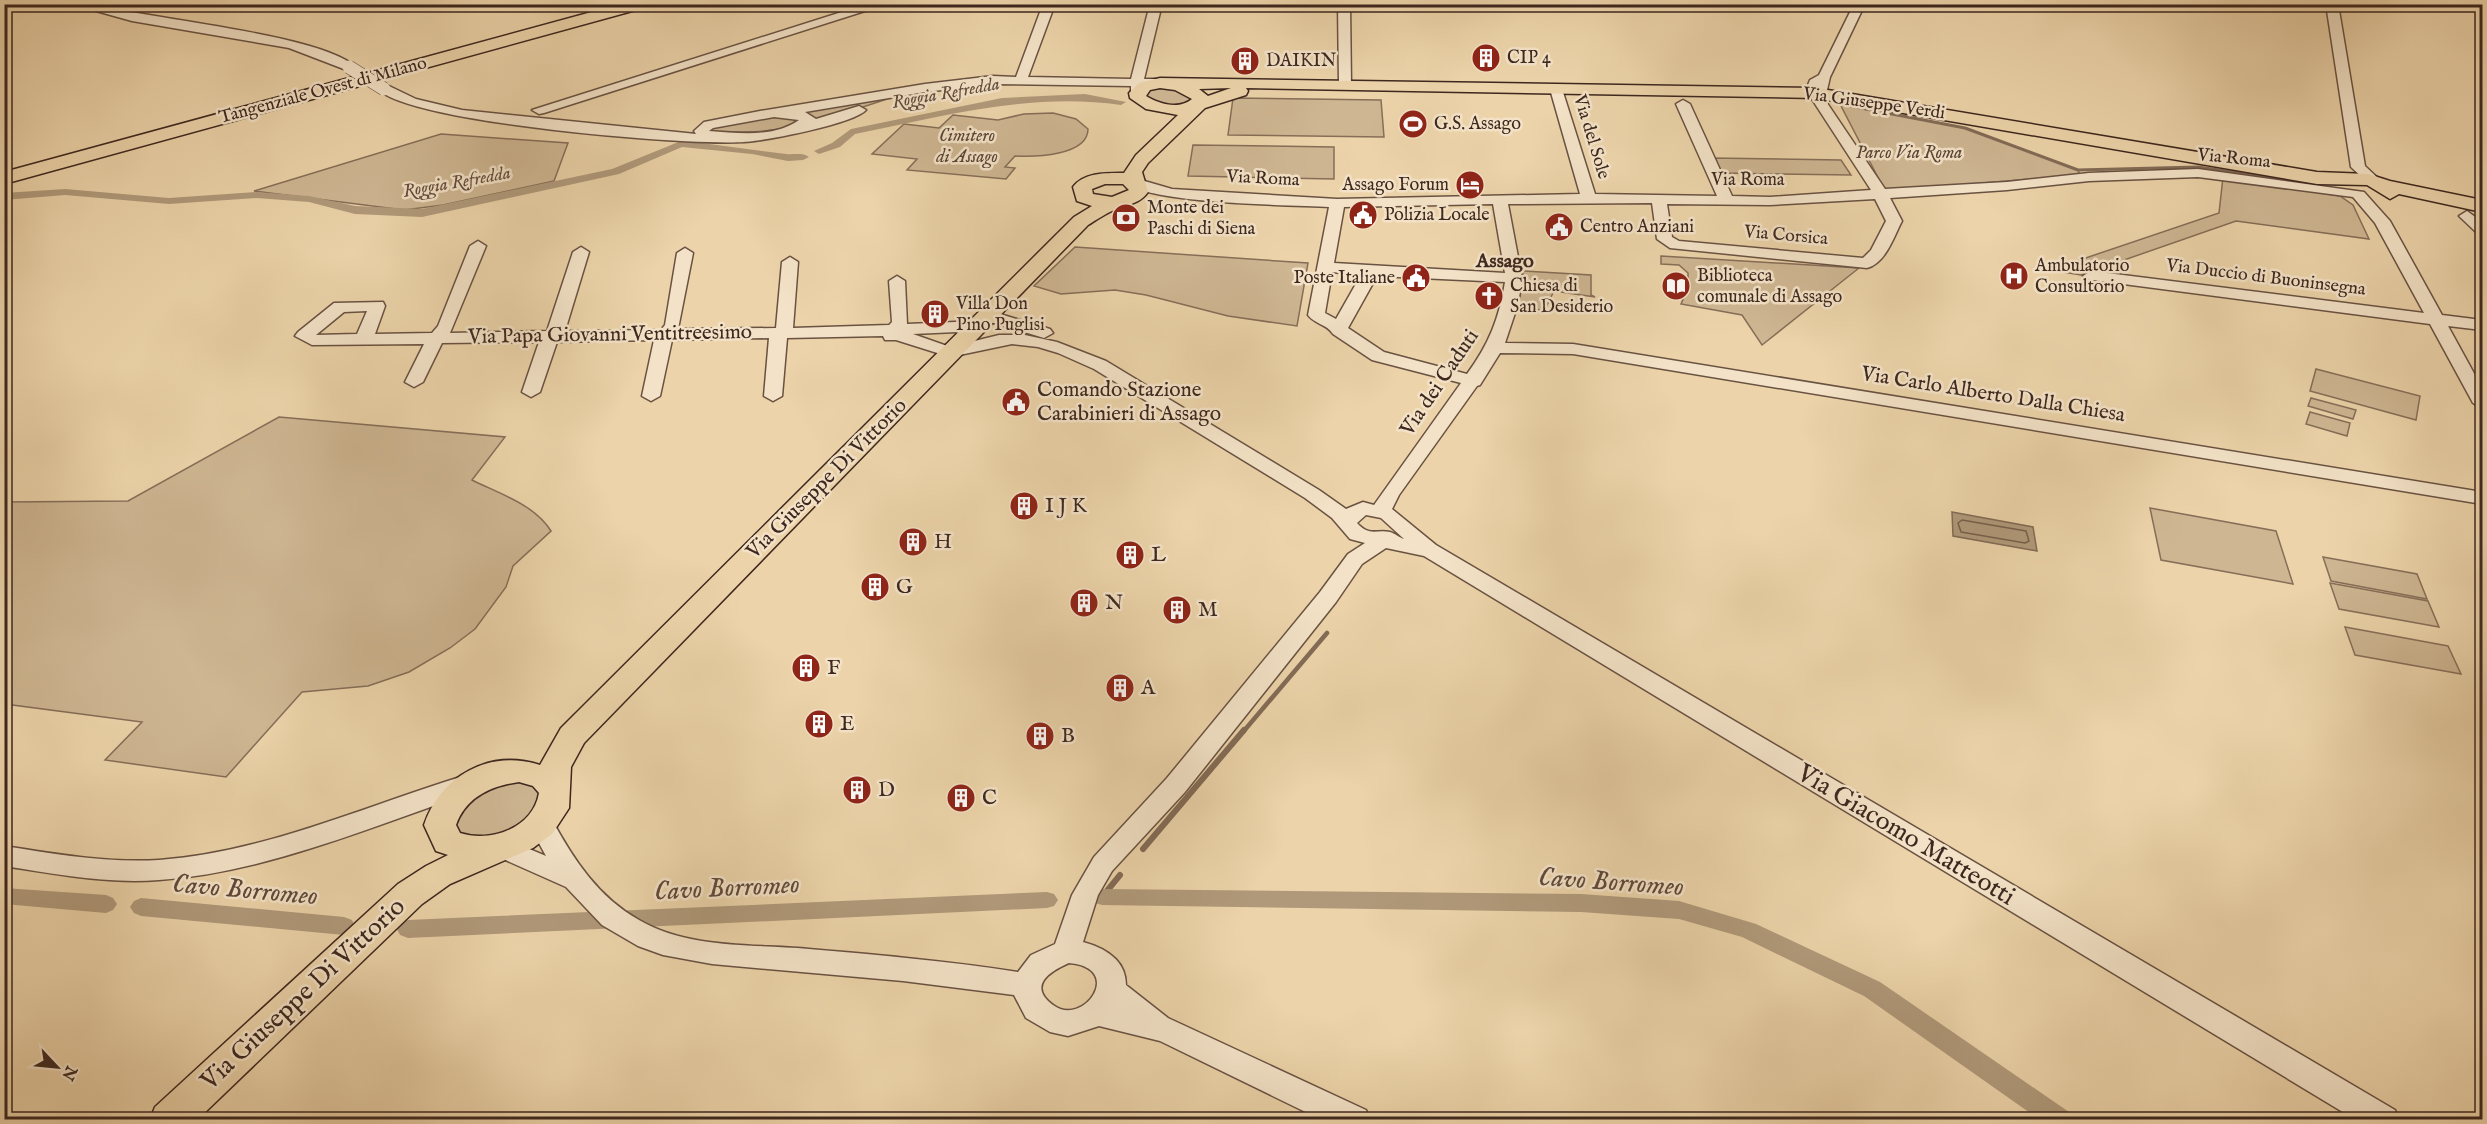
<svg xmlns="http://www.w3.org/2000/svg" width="2487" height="1124" font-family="'IM FELL English',serif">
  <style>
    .green { fill: #ceb692; stroke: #866e58; stroke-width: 1.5 }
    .water { fill: #b0997a; stroke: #826b56; stroke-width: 1.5 }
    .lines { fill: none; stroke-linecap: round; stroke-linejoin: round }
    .shore { stroke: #76604c; stroke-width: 1.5 }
    .stream-far2 { stroke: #826b56; stroke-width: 3 }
    .stream-far1 { stroke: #826b56; stroke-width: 4.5 }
    .stream { stroke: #826b56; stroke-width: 6 }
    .canal { fill: #b0997a; fill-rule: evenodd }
    .minor-casing { stroke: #695242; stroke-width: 3 }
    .major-casing { stroke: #3d271f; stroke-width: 3 }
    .highway-casing { stroke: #3d271f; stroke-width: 3 }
    .minor { fill: #f3e2c7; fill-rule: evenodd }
    .major { fill: #ecd3a9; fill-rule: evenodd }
    .highway { fill: #ecd3a9; fill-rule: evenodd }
    .minor-bridge-casing { stroke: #695242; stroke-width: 14; stroke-linecap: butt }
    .minor-bridge { stroke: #f3e2c7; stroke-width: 13 }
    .labels { text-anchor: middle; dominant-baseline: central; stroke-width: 5; stroke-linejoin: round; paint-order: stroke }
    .far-poi-label { font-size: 18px; fill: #3d271f; stroke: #f3e2c7; text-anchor: start }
    .far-street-label { font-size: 18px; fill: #3d271f; stroke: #f3e2c7 }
    .far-water-label { font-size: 18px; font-style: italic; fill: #60493a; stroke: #f3e2c7 }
    .far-park-label { font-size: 18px; font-style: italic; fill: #5a4436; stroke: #f3e2c7 }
    .far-quarter-label { font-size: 20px; font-weight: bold; fill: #3d271f; stroke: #f3e2c7 }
    .street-label { font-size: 21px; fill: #3d271f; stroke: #f3e2c7 }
    .poi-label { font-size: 21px; fill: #3d271f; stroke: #f3e2c7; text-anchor: start }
    .near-street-label { font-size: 26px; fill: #3d271f; stroke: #f3e2c7 }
    .near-water-label { font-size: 27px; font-style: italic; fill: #60493a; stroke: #f3e2c7 }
  </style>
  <rect width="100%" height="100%" fill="#ecd3a9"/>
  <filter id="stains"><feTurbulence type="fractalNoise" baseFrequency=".00333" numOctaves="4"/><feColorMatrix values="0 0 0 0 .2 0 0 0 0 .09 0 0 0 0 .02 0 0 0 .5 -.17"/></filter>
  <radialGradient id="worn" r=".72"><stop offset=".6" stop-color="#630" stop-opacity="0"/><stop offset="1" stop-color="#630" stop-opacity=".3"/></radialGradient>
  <path class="green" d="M1162,85L1191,93L1195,102C1175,107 1155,110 1142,92Z
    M896,96L815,123L801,111Z
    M1233,98L1381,100L1384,137L1228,135Z
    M1840,104L1965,128L2078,170L2080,175L1885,191Z
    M1053,113L1076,119L1088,129C1088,156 1034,157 1015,156L1005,167L1015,168L1006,179L907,170L917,159L872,154L904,124L939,128L953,115L998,120L1024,114Z
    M784,114L803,118L800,125C766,133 741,133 706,131L712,128Z
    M441,134L568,143L554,181L443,205L404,210L254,191Z
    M1193,145L1334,147V179L1188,176Z
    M1710,158L1841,160L1851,175L1718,173Z
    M2223,177L2340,196L2353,205L2369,239L2236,221L2081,275L2050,270L2219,213Z
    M1075,247L1308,263L1297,326L1228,316L1146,295L1115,290L1061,294L1034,286Z
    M1661,256L1859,268L1762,345L1742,315L1681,304L1688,288V273L1679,265L1661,264Z
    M1523,271L1591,275V295L1595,297L1554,291L1544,311L1517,305L1523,284Z
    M2316,369L2420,396L2416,420L2310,391Z
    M2311,398L2356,410L2353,419L2308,406Z
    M2310,412L2350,423L2347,436L2306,424Z
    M279,417L505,437L472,480C500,494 534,504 551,531L513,566L506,587L475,629L450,648L409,672L368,686L302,692L226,777L105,760L142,722L5,704V502L128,501Z
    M2150,508L2276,531L2293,584L2161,560Z
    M2323,557L2417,574L2427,599L2331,581Z
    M2330,583L2428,601L2439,627L2339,609Z
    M2345,627L2448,646L2461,674L2355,655Z
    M514,778L536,784L543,800L522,829L476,842L456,831V811L463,800Z"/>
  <path class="water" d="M1952,512L2033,527L2037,551L1953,536Z"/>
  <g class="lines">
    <path class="shore" d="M1962,520L2026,531L2029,541L2025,543L1961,532L1958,523Z"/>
    <path class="stream-far2" d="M1840,104L1965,128L2078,170L2198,167L2323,185"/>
    <path class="stream-far1" d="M1243,732L1327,633"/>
    <path class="stream" d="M1143,849L1244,730
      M1102,897L1120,875"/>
    <path class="canal" d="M1085,94L1126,102L1121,105C1030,92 943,116 855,134L840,147L819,154L814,151L832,143L851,129L1002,98Z
      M681,141C716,144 751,150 786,154C794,155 802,152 809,157L803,160L788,161L752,154L682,147L619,174L422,217L355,214L309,202L257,198L169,204L65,195L4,200V193L65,189L169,198L257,192L309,196L355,206L422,209L612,169Z
      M4,888L106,895L113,898L117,904L113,910L106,913L4,904Z
      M1102,889L1581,894L1679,901L1756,924L1880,982L2069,1112L2072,1120H2040L1864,996L1742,937L1679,919L1581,912L1102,905L1095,903L1091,897L1095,891Z
      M1047,892L1054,894L1058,900L1054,906L1047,908L408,938L400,935L397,929L400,923L408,920Z
      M141,898L344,917L352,920L355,926L352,932L344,935L141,916L134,913L130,907L134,901Z"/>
    <g class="minor-casing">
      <path id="minor" d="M71,4H91C144,18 325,35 355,67L349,71L289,48L132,21Z
        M867,4H887L544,113L539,114L532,110Z
        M1043,4H1055L1028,77L1131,79L1150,4H1162L1144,79H1160L1166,83L1160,87H1143V93L1137,97L1131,93V86L993,84L925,92L805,112L816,119L859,106L866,110C853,124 765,141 744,142C689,146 409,123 378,89L379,86H389L416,99L462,110L696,134L694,131L704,122L760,111L925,84L993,76L1016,77ZM774,117L799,120C774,138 739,133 709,131L713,128Z
        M1338,4H1350L1351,85L1345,89L1339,85Z
        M1854,4H1865L1830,77L1827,90L1821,94L1885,189L2007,182L2089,173L2198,169L2364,192L2390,221L2442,315L2482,320V330L2448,326L2482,388V408L2473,403L2430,324L2085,279L2083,276L2091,271L2424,313L2375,223L2353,197L2198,177L2089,181L2007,190L1890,198L1902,221C1894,236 1886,263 1867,268L1670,248L1657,239L1652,203L1508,204L1522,278L1518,304L1505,343L1573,344L2482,492V504L1573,354L1500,353L1480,385L1477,386L1399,495L1392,509L1436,545L2395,1110L2399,1120H2356L1424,556L1386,548L1362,564L1336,602L1185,792L1112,871L1098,895L1083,942C1105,948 1126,960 1126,985L1168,1018L1366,1110L1370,1120H1322L1160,1041L1099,1026L1068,1036L1050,1032L1026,1018L1014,995L903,981L712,964L663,955L638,946L602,925L566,887L494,855L490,848L494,841L503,838L546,856L529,825L533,818L542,815L551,818C573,859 598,897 639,920C689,949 753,944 809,949C879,955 948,961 1018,972L1031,955L1055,944L1072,895L1094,857L1167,778L1320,592L1348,554L1365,543L1350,539L1332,518L1305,498L1094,369L1058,353L1038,347L1012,344L950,357L896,340H885L883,336L787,338L782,396L773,401L764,396L769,338L672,340L660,396L651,401L642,396L654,340L557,342L540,392L531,397L522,392L539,342L442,343L423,382L414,387L405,382L424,344L312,345L295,336L298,332L334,303L383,302L385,306L375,334L432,333L438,326L470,246L478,241L486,246L450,333L547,331L573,252L581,247L589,252L565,331L661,330L665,325L677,253L685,248L693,253L678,329L776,328L782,262L790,257L798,262L793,328L889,325L892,322L889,281L897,276L905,281L907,324L979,321L987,326L979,331L913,334L950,347L999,335H1025L1057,342L1106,361L1319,490L1346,509L1363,502L1374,505L1461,383L1372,360L1333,334C1327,324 1314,324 1308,315L1329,207C1294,205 1145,204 1127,182L1129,179L1134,178L1172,189L1337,199L1580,194L1550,89L1556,85L1562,89L1595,194L1717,196L1676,104L1683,100L1690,104L1732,196L1770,197L1871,190L1806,90L1810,80L1819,75ZM1875,199L1886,221L1871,250L1863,258L1679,241L1672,237L1667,204L1770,205ZM1493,204L1505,273L1334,263L1344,207ZM1332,272L1361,275L1336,319L1325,313ZM1377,276L1505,282C1499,319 1489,344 1467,374L1384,352L1348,328ZM367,311L357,334L316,335L344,312ZM1366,515L1381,518L1404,539C1398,537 1396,534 1390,532C1376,529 1370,537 1357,523ZM1069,963C1126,968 1083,1028 1053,1005C1027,986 1050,971 1069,963Z
        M2326,4H2338L2365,166L2381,181L2379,184H2369L2351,167Z
        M2467,211L2482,222V234L2477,233L2459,216Z
        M990,311L1050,329L1053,333L1044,338L984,320L982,316L984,312Z
        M470,774L479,776L482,783L479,790C375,825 269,872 159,880C107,884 55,874 4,866V846C55,854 107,863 159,860C267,852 367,805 470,774Z"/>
    </g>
    <g class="major-casing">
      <path id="major" d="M1160,78L1816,88L2317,172L2368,174L2390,181L2482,200V212L2399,194L2390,199L2367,185L2317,184L1816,98L1246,88L1248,91L1246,95L1205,108L1148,163L1142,172L1148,192C1139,205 1126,204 1114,210C1105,214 1096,220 1088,225L584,743L571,767L569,808L552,834L533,848L450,884L422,904L197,1120H150L155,1107L398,884L426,866L448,855L436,851L424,825C441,775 490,749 540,765L561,728L1074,217L1092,206L1077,201L1073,187C1084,172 1107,173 1124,173L1136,155L1178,115L1146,109L1130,98L1129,93L1139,83ZM1160,88L1175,90L1192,99C1179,110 1159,104 1146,96L1150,90ZM1231,88L1208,96L1199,89ZM1105,184H1123L1129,190L1112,197L1093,194L1092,189ZM519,782L533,786L539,793C533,828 491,843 460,833L456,825C466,797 491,786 519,782Z"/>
    </g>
    <g class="highway-casing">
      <path id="highway" d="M621,4H649L647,7L4,184V172Z"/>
    </g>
    <use href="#minor" class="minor"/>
    <use href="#major" class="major"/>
    <use href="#highway" class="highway"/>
    <g class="minor-bridge-casing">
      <path id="minor-bridge" d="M349,67L384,89"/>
    </g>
    <use href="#minor-bridge" class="minor-bridge"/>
  </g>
  <defs>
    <g id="building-disc" transform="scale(1.5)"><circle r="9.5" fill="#8f2418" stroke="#f3e2c7"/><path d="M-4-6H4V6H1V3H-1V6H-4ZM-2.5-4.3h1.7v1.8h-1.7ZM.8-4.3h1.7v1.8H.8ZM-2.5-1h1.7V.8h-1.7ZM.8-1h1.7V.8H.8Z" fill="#fff"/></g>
    <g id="stadium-disc" transform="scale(1.5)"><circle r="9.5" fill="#8f2418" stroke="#f3e2c7"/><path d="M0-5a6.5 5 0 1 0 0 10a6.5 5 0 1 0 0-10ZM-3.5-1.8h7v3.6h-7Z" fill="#fff"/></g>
    <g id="hotel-disc" transform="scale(1.5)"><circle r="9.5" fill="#8f2418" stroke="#f3e2c7"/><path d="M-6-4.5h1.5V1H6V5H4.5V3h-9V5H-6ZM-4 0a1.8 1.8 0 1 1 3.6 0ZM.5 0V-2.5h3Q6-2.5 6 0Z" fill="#fff"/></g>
    <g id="civic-disc" transform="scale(1.5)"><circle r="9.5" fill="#8f2418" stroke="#f3e2c7"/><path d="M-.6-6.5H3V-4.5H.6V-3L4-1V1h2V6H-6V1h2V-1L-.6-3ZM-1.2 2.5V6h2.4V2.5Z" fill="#fff"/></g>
    <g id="bank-disc" transform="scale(1.5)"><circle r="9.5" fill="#8f2418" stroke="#f3e2c7"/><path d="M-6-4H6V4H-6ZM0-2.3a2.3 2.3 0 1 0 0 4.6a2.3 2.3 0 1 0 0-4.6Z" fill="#fff"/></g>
    <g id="hospital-disc" transform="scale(1.5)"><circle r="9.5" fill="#8f2418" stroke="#f3e2c7"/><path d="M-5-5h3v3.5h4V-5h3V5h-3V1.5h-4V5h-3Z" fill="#fff"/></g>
    <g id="library-disc" transform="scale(1.5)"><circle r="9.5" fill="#8f2418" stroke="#f3e2c7"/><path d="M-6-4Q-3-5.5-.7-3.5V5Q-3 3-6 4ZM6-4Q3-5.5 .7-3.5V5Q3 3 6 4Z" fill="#fff"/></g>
    <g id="church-disc" transform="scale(1.5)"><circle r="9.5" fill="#8f2418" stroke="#f3e2c7"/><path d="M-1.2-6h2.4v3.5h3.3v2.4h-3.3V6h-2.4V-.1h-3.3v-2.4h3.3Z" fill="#fff"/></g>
  </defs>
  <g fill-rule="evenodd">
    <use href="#building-disc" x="1486" y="58"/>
    <use href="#building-disc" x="1245" y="61"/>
    <use href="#stadium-disc" x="1413" y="124"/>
    <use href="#hotel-disc" x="1470" y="185"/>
    <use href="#civic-disc" x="1363" y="215"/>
    <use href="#bank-disc" x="1126" y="218"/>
    <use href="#civic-disc" x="1559" y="227"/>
    <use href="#hospital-disc" x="2014" y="276"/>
    <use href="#civic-disc" x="1416" y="278"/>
    <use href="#library-disc" x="1676" y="286"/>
    <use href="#church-disc" x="1489" y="296"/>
    <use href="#building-disc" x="935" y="314"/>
    <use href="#civic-disc" x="1016" y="402"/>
    <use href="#building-disc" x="1024" y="506"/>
    <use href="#building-disc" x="913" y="542"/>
    <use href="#building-disc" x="1130" y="555"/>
    <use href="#building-disc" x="875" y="587"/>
    <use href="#building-disc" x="1084" y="603"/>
    <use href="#building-disc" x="1177" y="610"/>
    <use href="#building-disc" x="806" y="668"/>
    <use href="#building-disc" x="1120" y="688"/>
    <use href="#building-disc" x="819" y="724"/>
    <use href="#building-disc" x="1040" y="736"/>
    <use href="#building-disc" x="857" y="790"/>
    <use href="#building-disc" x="961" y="798"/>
  </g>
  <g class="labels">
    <g class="far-poi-label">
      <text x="1507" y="58">CIP 4</text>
      <text x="1266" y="61">DAIKIN</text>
      <text x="1434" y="124">G.S. Assago</text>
      <text x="1449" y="185" text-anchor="end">Assago Forum</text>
      <text x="1147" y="208">Monte dei<tspan x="1147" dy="21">Paschi di Siena</tspan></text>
      <text x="1384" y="215">Polizia Locale</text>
      <text x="1580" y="227">Centro Anziani</text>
      <text x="2035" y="266">Ambulatorio<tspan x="2035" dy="21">Consultorio</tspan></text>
      <text x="1697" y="276">Biblioteca<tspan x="1697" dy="21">comunale di Assago</tspan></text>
      <text x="1395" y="278" text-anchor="end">Poste Italiane</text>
      <text x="1510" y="286">Chiesa di<tspan x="1510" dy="21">San Desiderio</tspan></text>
      <text x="956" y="304">Villa Don<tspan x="956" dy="21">Pino Puglisi</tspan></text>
    </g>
    <g class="far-street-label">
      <text transform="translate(323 91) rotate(-15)">Tangenziale Ovest di Milano</text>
      <text transform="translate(1874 104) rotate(8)">Via Giuseppe Verdi</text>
      <text transform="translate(1591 137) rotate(73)">Via del Sole</text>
      <text transform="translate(2234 159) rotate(6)">Via Roma</text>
      <text transform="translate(1263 179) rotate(3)">Via Roma</text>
      <text x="1748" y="180">Via Roma</text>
      <text transform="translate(1786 236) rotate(5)">Via Corsica</text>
      <text transform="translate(2266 278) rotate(7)">Via Duccio di Buoninsegna</text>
    </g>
    <g class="far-water-label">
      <text transform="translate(946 94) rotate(-10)">Roggia Refredda</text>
      <text transform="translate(457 183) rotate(-10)">Roggia Refredda</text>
    </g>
    <g class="far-park-label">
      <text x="967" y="136">Cimitero<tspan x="967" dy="21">di Assago</tspan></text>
      <text x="1909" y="153">Parco Via Roma</text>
    </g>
    <g class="far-quarter-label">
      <text x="1505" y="261">Assago</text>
    </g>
    <g class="street-label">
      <text transform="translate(610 335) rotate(-1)">Via Papa Giovanni Ventitreesimo</text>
      <text transform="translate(1440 383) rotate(-56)">Via dei Caduti</text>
      <text transform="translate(1993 395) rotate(9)">Via Carlo Alberto Dalla Chiesa</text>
      <text transform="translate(827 479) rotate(-45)">Via Giuseppe Di Vittorio</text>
    </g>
    <g class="poi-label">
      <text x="1037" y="390">Comando Stazione<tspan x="1037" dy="24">Carabinieri di Assago</tspan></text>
      <text x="1045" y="506">I J K</text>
      <text x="934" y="542">H</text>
      <text x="1151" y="555">L</text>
      <text x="896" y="587">G</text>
      <text x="1105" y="603">N</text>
      <text x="1198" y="610">M</text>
      <text x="827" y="668">F</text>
      <text x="1141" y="688">A</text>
      <text x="840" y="724">E</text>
      <text x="1061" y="736">B</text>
      <text x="878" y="790">D</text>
      <text x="982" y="798">C</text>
    </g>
    <g class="near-street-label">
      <text transform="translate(1906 835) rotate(31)">Via Giacomo Matteotti</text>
      <text transform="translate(303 994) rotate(-43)">Via Giuseppe Di Vittorio</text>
    </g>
    <g class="near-water-label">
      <text transform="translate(1611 883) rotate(4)">Cavo Borromeo</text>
      <text transform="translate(727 889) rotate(-3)">Cavo Borromeo</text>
      <text transform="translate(245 891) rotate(5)">Cavo Borromeo</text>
    </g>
  </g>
  <rect width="2487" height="1124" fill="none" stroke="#ecd3a9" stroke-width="24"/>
  <rect x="6" y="6" width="2475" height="1112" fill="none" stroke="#3d271f" stroke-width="3"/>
  <rect x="12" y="12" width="2463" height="1100" fill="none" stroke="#3d271f" stroke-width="1.5"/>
  <g transform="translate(57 1067) rotate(116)" stroke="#f3e2c7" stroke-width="4.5" paint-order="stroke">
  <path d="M0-4.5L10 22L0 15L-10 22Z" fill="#3d271f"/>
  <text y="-9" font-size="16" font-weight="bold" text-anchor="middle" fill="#3d271f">N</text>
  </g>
  <rect width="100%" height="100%" filter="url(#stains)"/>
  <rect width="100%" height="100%" fill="url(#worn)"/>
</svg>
